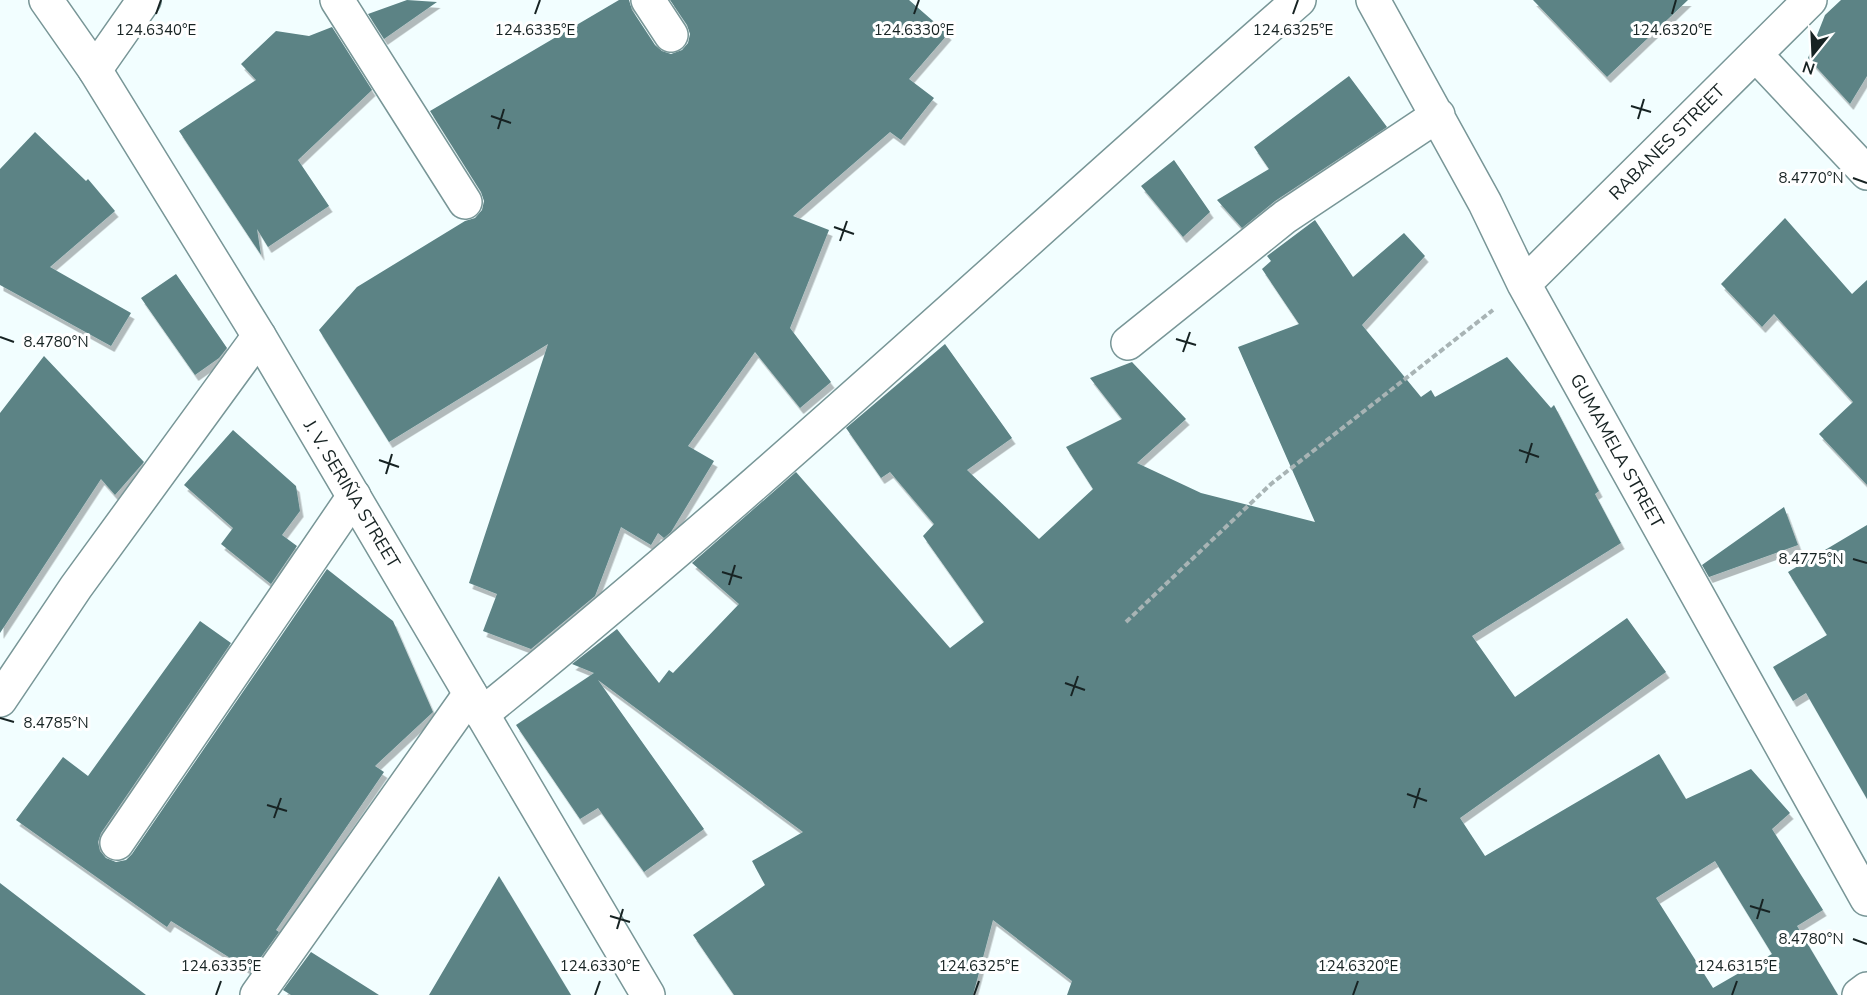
<svg xmlns="http://www.w3.org/2000/svg" width="1867" height="995" font-family="'Nunito Sans',sans-serif">
  <style>
    .building { fill: #5b8385; fill-rule: evenodd; filter: url(#shadow) }
    .lines { fill: none; stroke-linecap: round; stroke-linejoin: round }
    .minor-casing { stroke: #789697; stroke-width: 36 }
    .major-casing { stroke: #789697; stroke-width: 36 }
    .path { stroke: #a8b4b5; stroke-width: 4; stroke-dasharray: 6 3; stroke-linecap: butt }
    .minor { stroke: #fff; stroke-width: 33 }
    .major { stroke: #fff; stroke-width: 33 }
    .ticks { fill: none; stroke: #172323; stroke-width: 2 }
    .labels { text-anchor: middle; dominant-baseline: central; stroke-width: 6; stroke-linejoin: round; paint-order: stroke }
    .street-label { font-size: 18px; fill: #172323; stroke: #fff }
    .ticks-label { font-size: 15px; text-anchor: middle; fill: #172323; stroke: #fff; stroke-width: 6; stroke-linejoin: round; paint-order: stroke }
  </style>
  <defs>
    <filter id="shadow"><feDropShadow dx="3.5" dy="6" stdDeviation="0" flood-color="#0004"/></filter>
  </defs>
  <rect width="100%" height="100%" fill="#f2feff"/>
  <path class="building" d="M407,0L437,2L384,39L368,14Z
    M619,0H629L632,10L655,45L662,51L671,54L682,50L688,43L690,34L687,25L670,0H909L948,34L909,79L934,98L901,140L890,132L793,216L829,230L790,328L831,382L800,408L755,352L688,446L714,461L671,532L664,538L658,533L651,545L621,527L595,596L531,649L483,631L497,594L469,583L548,344L389,442L319,330L357,287L465,221L475,218L482,210L484,201L481,192L430,111Z
    M1533,0H1688L1607,77Z
    M1841,0H1867V76L1850,104L1808,58L1825,15Z
    M332,27L372,90L298,160L329,206L268,247L257,229L261,255L179,131L256,80L241,64L276,31L309,36Z
    M1349,76L1387,127L1275,201L1242,228L1217,200L1269,169L1254,147Z
    M35,132L86,181L88,179L115,211L50,267L131,313L111,346L0,285V169Z
    M1174,160L1210,212L1183,237L1141,186Z
    M1785,218L1852,294L1867,280V485L1819,434L1853,402L1774,314L1762,327L1721,284Z
    M1315,220L1353,277L1404,233L1425,256L1362,325L1421,397L1431,390L1435,397L1507,357L1551,408L1554,405L1599,491L1595,494L1621,543L1472,636L1515,697L1627,618L1666,672L1460,818L1485,856L1659,754L1686,799L1751,769L1790,813L1772,829L1823,910L1797,926L1838,995H1067L1072,981L993,920L973,995H734L693,935L765,885L752,861L803,832L598,680L704,829L644,872L598,808L580,819L516,725L594,673L572,664L617,629L659,683L669,670L673,673L739,604L692,563L796,472L950,648L984,622L923,536L934,524L890,472L881,478L846,428L945,344L1012,438L967,470L1039,539L1093,489L1066,447L1122,419L1090,378L1132,362L1186,419L1137,463L1201,493L1315,522L1238,347L1299,324L1262,269L1271,261L1267,256ZM1715,861L1772,954L1713,988L1656,898Z
    M176,274L227,348L219,358L195,375L141,298Z
    M44,356L144,462L115,495L101,479L0,633V413Z
    M233,430L296,486L300,511L282,535L297,546L271,584L221,544L233,528L184,485Z
    M1784,507L1798,545L1709,577L1702,565Z
    M1867,525V799L1806,693L1793,701L1773,667L1827,635L1788,572Z
    M327,569L393,621L433,712L375,766L384,772L276,930L279,932L251,971L171,921L167,927L16,820L63,757L88,776L200,621L231,643L101,833L98,842L100,851L106,858L116,862L126,860L132,854Z
    M499,876L571,995H429Z
    M0,883L146,995H0Z
    M311,952L379,995H291L283,990Z"/>
  <g class="lines">
    <g class="minor-casing">
      <path id="minor" d="M337,0L465,202
        M648,0L671,35
        M1373,0L1485,203L1524,284L1867,899
        M1756,55L1867,173
        M95,70L144,0
        M1524,284L1810,0
        M1128,343L1285,217L1438,115
        M0,700L76,587L259,336
        M482,714C763,487 1026,238 1299,0
        M117,843L354,496
        M257,995L470,694
        M1859,995L1867,989"/>
    </g>
    <g class="major-casing">
      <path id="major" d="M46,0L95,70L259,336L648,995"/>
    </g>
    <path class="path" d="M1126,622L1271,484L1493,310"/>
    <use href="#minor" class="minor"/>
    <use href="#major" class="major"/>
  </g>
  <path class="ticks" d="M156,14L161,0M535,14L540,0M914,14L919,0M1293,14L1298,0M1672,14L1676,0M1631,106L1651,112M491,116L511,123M1638,119L1644,99M498,129L504,109M1853,178L1867,183M834,227L854,234M840,241L847,221M0,337L14,342M1176,339L1196,345M1183,352L1190,332M1519,450L1539,457M379,460L399,467M1526,463L1532,443M386,474L392,454M1853,559L1867,563M722,572L742,578M729,585L735,565M1065,683L1085,690M1071,696L1078,676M0,718L14,722M1407,794L1427,801M267,805L287,811M1414,808L1420,788M274,818L281,798M1750,906L1770,912M610,916L630,922M1757,919L1763,899M617,929L623,909M1853,939L1867,944M216,995L221,981M595,995L600,981M974,995L979,981M1353,995L1358,981M1732,995L1737,981"/>
  <g class="labels">
    <g class="street-label">
      <text transform="translate(1667 142) rotate(-45)">RABANES STREET</text>
      <text transform="translate(1617 451) rotate(61)">GUMAMELA STREET</text>
      <text transform="translate(352 494) rotate(59)">J. V. SERIÑA STREET</text>
    </g>
  </g>
  <g class="ticks-label">
    <text x="156" y="35">124.6340°E</text>
    <text x="535" y="35">124.6335°E</text>
    <text x="914" y="35">124.6330°E</text>
    <text x="1293" y="35">124.6325°E</text>
    <text x="1672" y="35">124.6320°E</text>
    <text x="1811" y="183">8.4770°N</text>
    <text x="56" y="347">8.4780°N</text>
    <text x="1811" y="564">8.4775°N</text>
    <text x="56" y="728">8.4785°N</text>
    <text x="1811" y="944">8.4780°N</text>
    <text x="1737" y="971">124.6315°E</text>
    <text x="221" y="971">124.6335°E</text>
    <text x="600" y="971">124.6330°E</text>
    <text x="979" y="971">124.6325°E</text>
    <text x="1358" y="971">124.6320°E</text>
  </g>
  <g transform="translate(1813 54) rotate(198)" stroke="#ffffff" stroke-width="4.5" paint-order="stroke">
  <path d="M0-4.5L10 22L0 15L-10 22Z" fill="#172323"/>
  <text y="-9" font-size="16" font-weight="bold" text-anchor="middle" fill="#172323">N</text>
  </g>
</svg>
